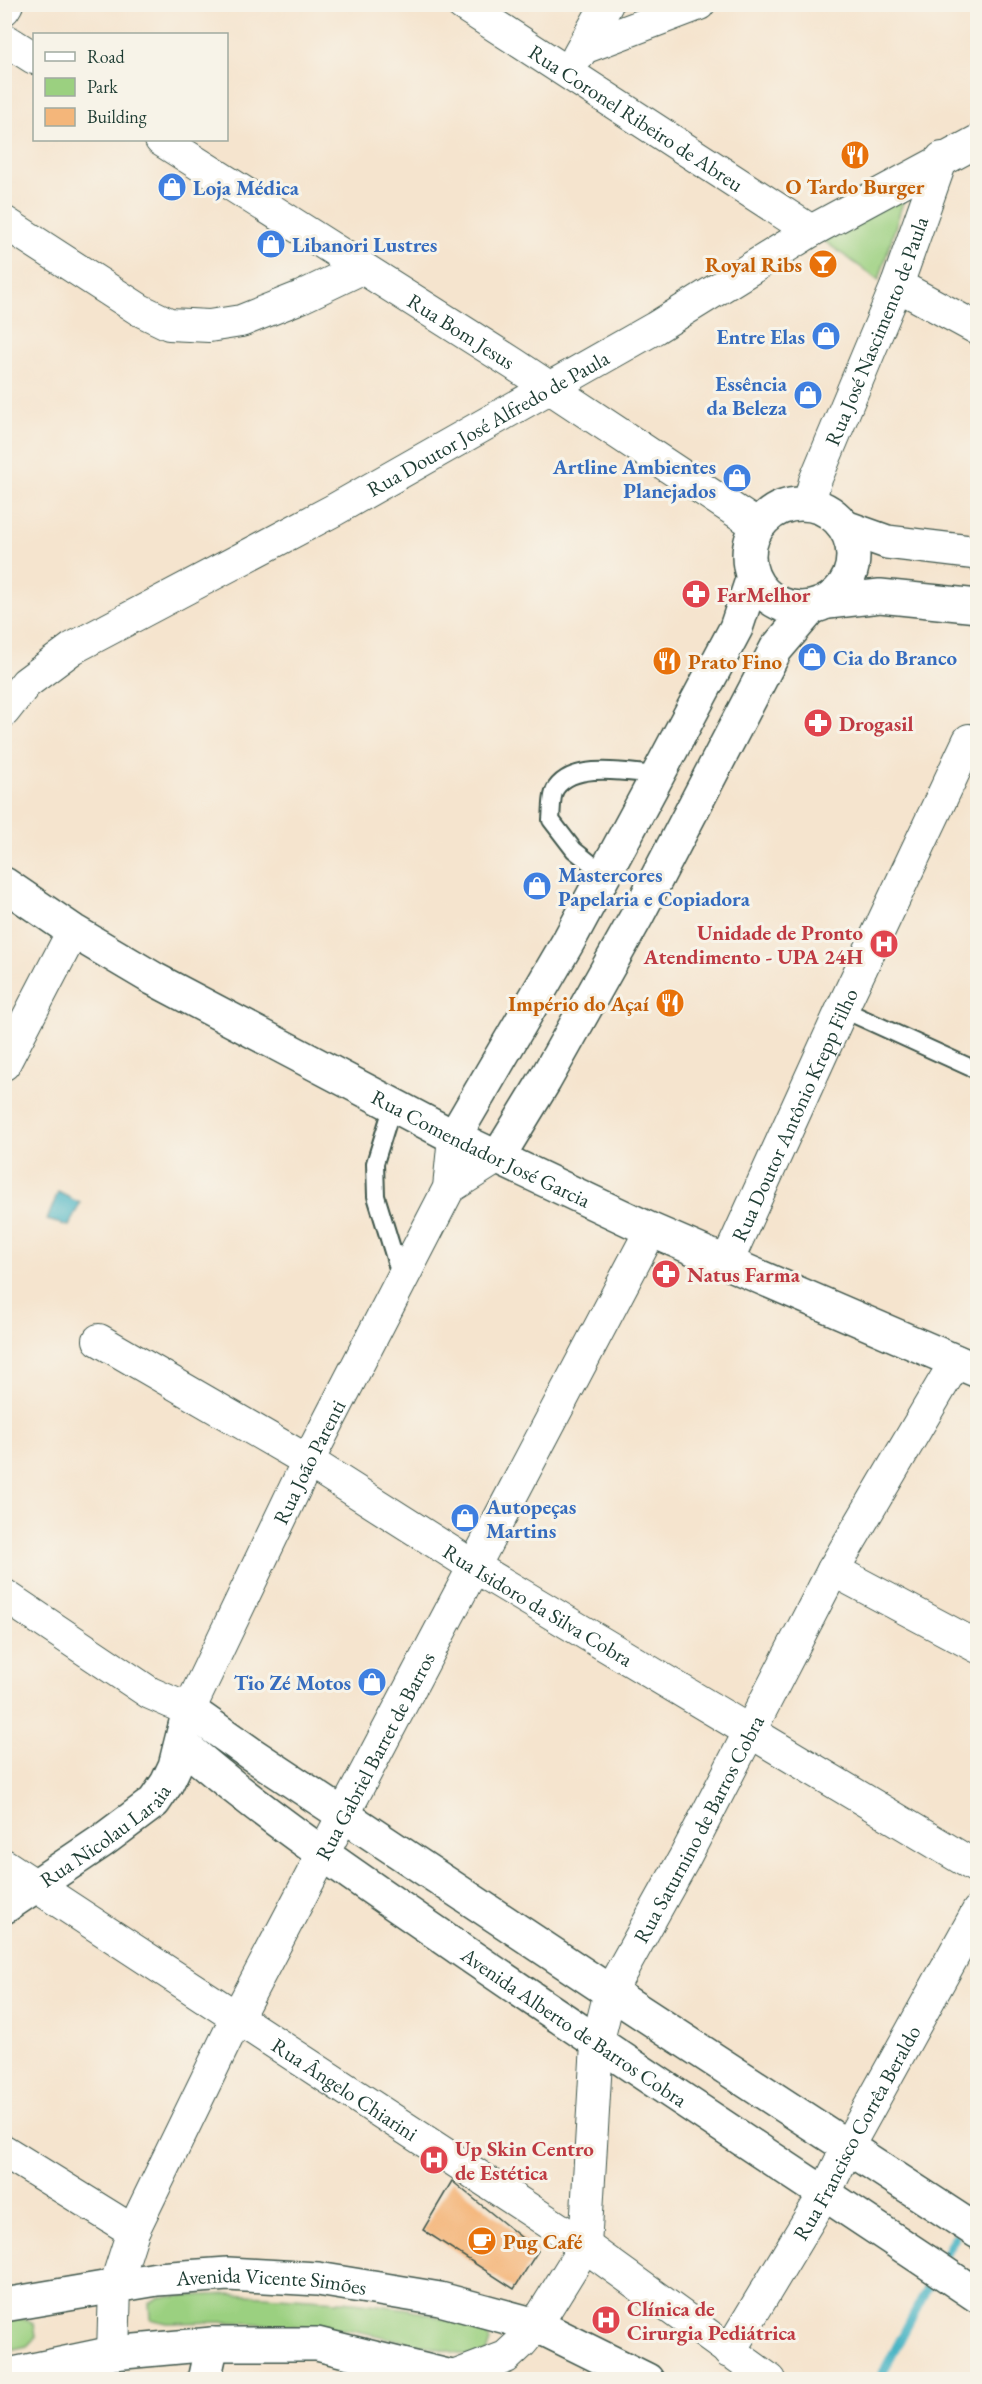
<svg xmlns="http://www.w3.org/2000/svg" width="982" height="2384" font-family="'EB Garamond',serif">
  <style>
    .green { fill: #9bd080; stroke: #5d865a; stroke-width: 1.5 }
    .water { fill: #47b4c4; stroke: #33787c; stroke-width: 1.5 }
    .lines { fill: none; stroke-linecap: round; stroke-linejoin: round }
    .stream { stroke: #47b4c4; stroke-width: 9 }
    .building { fill: #f4b67a }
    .service-casing { stroke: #3f564b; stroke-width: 20 }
    .minor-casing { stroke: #3f564b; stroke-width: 34 }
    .tertiary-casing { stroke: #3f564b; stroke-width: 36 }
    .secondary-casing { stroke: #3f564b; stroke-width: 36 }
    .service { stroke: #fff; stroke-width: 16 }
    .minor { stroke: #fff; stroke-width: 32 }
    .tertiary { stroke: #fff; stroke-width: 33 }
    .secondary { stroke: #fff; stroke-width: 33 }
    .labels { text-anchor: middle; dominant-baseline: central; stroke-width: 6; stroke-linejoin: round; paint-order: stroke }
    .street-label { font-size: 21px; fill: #1f3d34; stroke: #f7f3e8 }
    .food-label { font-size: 21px; font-weight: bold; fill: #c56008; stroke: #f7f3e8; text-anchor: end }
    .shop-label { font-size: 21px; font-weight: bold; fill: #366cbe; stroke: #f7f3e8; text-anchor: start }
    .health-label { font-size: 21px; font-weight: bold; fill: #be3a42; stroke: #f7f3e8; text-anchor: start }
  </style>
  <rect width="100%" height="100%" fill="#f7f3e8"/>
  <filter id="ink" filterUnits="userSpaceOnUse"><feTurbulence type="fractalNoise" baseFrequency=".0167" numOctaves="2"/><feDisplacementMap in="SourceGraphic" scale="12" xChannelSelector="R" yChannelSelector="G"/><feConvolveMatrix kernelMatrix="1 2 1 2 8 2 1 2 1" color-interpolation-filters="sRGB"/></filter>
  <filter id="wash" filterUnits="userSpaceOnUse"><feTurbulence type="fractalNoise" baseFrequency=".008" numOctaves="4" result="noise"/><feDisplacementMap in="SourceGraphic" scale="24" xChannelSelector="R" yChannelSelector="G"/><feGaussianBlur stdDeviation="1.35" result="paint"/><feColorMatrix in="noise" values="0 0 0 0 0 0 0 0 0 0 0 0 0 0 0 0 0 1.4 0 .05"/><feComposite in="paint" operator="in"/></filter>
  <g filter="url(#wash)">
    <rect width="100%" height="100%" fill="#f5e4ce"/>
    <path class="green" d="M907,189L879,280L824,241Z
      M232,2294L354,2302L409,2309L484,2330L490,2341L486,2353L472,2356L352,2330L230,2322L167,2323L150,2319L149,2303L160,2297Z
      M20,2318L34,2323L36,2337L27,2346L5,2351V2321Z"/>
    <path class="water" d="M58,1192L80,1203L69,1226L47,1220Z"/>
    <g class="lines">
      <path class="stream" d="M971,2206L978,2193
        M946,2253L954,2238
        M879,2380L929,2285"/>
    </g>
    <g id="blocks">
      <path class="building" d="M452,2181L538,2251L514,2289L423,2230Z"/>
    </g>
  </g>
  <g filter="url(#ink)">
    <use href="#blocks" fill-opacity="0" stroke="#3f564b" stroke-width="1.5"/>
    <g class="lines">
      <g class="service-casing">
        <path id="service" d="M604,874L574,850L551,820C552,811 551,795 556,788C575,761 629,773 657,775
          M842,1009L978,1071
          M393,1105L375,1163L376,1196L401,1278"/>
      </g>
      <g class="minor-casing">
        <g id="minor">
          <path id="s1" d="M462,4L811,231"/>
          <path d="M4,9L7,4"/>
          <path d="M4,39L34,58"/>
          <path d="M583,48L699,4"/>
          <path d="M578,56L607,4"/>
          <path id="s2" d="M161,140L514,364L758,526"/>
          <path d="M4,222L140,310L169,324L209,326L241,321L301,297L362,268"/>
          <path d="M897,285L978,329"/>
          <path id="s3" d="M809,504L815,481L897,285L942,158"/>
          <path id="s4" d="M4,711L26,683L73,648L334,510L655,328L811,231L978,141"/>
          <path d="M4,1064L73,931"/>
          <path d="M449,1188L498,1157"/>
          <path id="s5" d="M727,1262L842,1009L969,740"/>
          <path id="s6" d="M99,1340L308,1461L473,1566L978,1868"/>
          <path d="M833,1570L978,1647"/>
          <path id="s7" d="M4,1595L150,1693L189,1710L308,1461L449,1188L454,1137"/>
          <path id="s8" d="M4,1865L585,2246L770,2380"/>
          <path d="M4,2151L133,2231"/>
          <path id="s9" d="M729,2352L825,2193L847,2148L978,1911"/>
          <path id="s10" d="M113,2353L115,2287L133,2231L236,2019L651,1230"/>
          <path id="s11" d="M456,2376L506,2357L522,2342L536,2325L585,2246L597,2044L610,1992L685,1857L833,1570L956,1361"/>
        </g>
      </g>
      <g class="tertiary-casing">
        <g id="tertiary">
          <circle cx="801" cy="556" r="52"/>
          <path d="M845,527L887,542L978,553"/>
          <path d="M828,602L880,596L978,606"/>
          <path id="s12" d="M4,884L73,931L154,979L454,1137L651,1230L978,1371"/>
          <path d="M454,1137L568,942L652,786L736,628L753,577"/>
          <path d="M498,1157L545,1080L637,916L776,649L811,608"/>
          <path id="s13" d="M182,1744C269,1820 365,1883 460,1949C631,2067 805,2180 978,2296"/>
          <path id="s14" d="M4,1907L102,1841L154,1802L167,1783L175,1766L189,1710L250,1753L610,1992L978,2232"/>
          <path d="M204,2380L212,2344"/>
        </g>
      </g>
      <g class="secondary-casing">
        <g id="secondary">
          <path id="s15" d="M4,2305L157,2279L228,2274L318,2279L440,2299L536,2325L647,2380"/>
          <path d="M4,2376L113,2353L212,2344H317L464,2380"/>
        </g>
      </g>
      <use href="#service" class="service"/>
      <use href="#minor" class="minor"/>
      <use href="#tertiary" class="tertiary"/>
      <use href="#secondary" class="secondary"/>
    </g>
  </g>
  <defs>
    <g id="restaurant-disc" transform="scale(1.5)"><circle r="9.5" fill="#e8710a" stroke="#f7f3e8"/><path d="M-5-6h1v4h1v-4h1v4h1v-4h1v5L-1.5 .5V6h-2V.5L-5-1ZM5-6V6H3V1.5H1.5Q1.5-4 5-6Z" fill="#fff"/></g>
    <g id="shop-disc" transform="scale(1.5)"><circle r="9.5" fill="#3f7fe0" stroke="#f7f3e8"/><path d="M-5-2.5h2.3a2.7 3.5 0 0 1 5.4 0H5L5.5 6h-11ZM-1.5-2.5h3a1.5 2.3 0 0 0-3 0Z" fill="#fff"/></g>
    <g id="bar-disc" transform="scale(1.5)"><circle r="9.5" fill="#e8710a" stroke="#f7f3e8"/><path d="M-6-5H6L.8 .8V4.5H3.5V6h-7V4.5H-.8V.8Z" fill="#fff"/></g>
    <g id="pharmacy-disc" transform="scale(1.5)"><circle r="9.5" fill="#e0444e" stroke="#f7f3e8"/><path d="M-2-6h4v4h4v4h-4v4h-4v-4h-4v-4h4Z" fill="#fff"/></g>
    <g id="hospital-disc" transform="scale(1.5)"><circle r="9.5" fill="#e0444e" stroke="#f7f3e8"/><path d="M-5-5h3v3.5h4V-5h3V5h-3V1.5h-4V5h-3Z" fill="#fff"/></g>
    <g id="cafe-disc" transform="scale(1.5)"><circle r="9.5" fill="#e8710a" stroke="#f7f3e8"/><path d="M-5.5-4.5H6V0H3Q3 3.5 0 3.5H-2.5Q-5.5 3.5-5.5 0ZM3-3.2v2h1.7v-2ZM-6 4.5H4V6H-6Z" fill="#fff"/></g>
  </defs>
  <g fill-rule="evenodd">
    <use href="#restaurant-disc" x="855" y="155"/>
    <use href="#shop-disc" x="172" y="187"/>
    <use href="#shop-disc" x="271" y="244"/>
    <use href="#bar-disc" x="823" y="264"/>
    <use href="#shop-disc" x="826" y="336"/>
    <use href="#shop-disc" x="808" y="395"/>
    <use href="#shop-disc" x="737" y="478"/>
    <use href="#pharmacy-disc" x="696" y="594"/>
    <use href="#shop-disc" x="812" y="657"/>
    <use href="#restaurant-disc" x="667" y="661"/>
    <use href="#pharmacy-disc" x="818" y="723"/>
    <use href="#shop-disc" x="537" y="886"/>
    <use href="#hospital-disc" x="884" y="944"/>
    <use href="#restaurant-disc" x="670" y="1003"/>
    <use href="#pharmacy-disc" x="666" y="1274"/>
    <use href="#shop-disc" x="465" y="1518"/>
    <use href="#shop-disc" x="372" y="1682"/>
    <use href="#hospital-disc" x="434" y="2160"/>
    <use href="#cafe-disc" x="482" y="2241"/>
    <use href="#hospital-disc" x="606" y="2320"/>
  </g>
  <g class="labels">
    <g class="street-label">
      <text stroke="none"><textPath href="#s1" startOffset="208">Rua Coronel Ribeiro de Abreu</textPath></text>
      <text stroke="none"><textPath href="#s2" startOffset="356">Rua Bom Jesus</textPath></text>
      <text stroke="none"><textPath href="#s3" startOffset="186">Rua José Nascimento de Paula</textPath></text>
      <text stroke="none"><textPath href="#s4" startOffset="566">Rua Doutor José Alfredo de Paula</textPath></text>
      <text stroke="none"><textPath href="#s5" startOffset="162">Rua Doutor Antônio Krepp Filho</textPath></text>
      <text stroke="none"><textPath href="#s12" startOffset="546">Rua Comendador José Garcia</textPath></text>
      <text stroke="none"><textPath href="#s7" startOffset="494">Rua João Parenti</textPath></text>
      <text stroke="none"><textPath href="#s6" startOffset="513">Rua Isidoro da Silva Cobra</textPath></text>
      <text stroke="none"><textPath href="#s10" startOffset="658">Rua Gabriel Barret de Barros</textPath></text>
      <text stroke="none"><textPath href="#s11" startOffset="632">Rua Saturnino de Barros Cobra</textPath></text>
      <text stroke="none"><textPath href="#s14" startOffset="124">Rua Nicolau Laraia</textPath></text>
      <text stroke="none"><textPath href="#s13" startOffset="484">Avenida Alberto de Barros Cobra</textPath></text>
      <text stroke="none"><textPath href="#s8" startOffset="408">Rua Ângelo Chiarini</textPath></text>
      <text stroke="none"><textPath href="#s9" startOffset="254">Rua Francisco Corrêa Beraldo</textPath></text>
      <text stroke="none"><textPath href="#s15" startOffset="270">Avenida Vicente Simões</textPath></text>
    </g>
    <g class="food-label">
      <text x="855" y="186" text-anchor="middle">O Tardo Burger</text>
      <text x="802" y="264">Royal Ribs</text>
      <text x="688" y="661" text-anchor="start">Prato Fino</text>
      <text x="649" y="1003">Império do Açaí</text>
      <text x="503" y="2241" text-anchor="start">Pug Café</text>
    </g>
    <g class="shop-label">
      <text x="193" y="187">Loja Médica</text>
      <text x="292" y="244">Libanori Lustres</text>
      <text x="805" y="336" text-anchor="end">Entre Elas</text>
      <text x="787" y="383" text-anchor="end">Essência<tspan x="787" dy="24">da Beleza</tspan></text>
      <text x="716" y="466" text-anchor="end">Artline Ambientes<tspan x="716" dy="24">Planejados</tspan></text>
      <text x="833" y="657">Cia do Branco</text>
      <text x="558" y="874">Mastercores<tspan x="558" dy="24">Papelaria e Copiadora</tspan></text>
      <text x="486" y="1506">Autopeças<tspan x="486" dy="24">Martins</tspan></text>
      <text x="351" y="1682" text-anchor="end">Tio Zé Motos</text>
    </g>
    <g class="health-label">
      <text x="717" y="594">FarMelhor</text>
      <text x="839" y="723">Drogasil</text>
      <text x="863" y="932" text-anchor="end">Unidade de Pronto<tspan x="863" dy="24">Atendimento - UPA 24H</tspan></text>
      <text x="687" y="1274">Natus Farma</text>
      <text x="455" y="2148">Up Skin Centro<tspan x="455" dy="24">de Estética</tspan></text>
      <text x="627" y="2308">Clínica de<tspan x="627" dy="24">Cirurgia Pediátrica</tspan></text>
    </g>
  </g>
  <rect width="982" height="2384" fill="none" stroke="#f7f3e8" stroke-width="24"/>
  <rect x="33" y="33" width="195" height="108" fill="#f7f3e8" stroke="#a1aaa0" stroke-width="1.5"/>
  <rect x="45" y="52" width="30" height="9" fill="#ffffff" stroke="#a1aaa0" stroke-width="1.5"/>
  <text x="87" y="63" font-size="18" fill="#1f3d34">Road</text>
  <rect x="45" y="78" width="30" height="18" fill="#9bd080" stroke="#a1aaa0" stroke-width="1.5"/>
  <text x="87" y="93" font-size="18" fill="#1f3d34">Park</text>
  <rect x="45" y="108" width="30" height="18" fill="#f4b67a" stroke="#a1aaa0" stroke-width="1.5"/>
  <text x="87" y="123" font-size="18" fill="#1f3d34">Building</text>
</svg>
